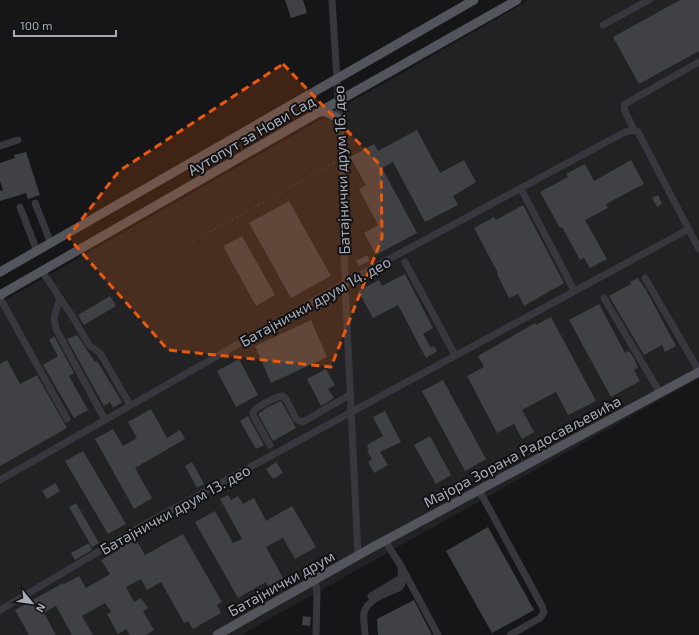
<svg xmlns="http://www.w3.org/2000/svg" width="699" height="635" font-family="'Exo 2',sans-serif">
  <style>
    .built { fill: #222225 }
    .building { fill: #404145 }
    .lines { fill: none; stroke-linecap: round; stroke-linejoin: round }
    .path { stroke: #3d3e44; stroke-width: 1; stroke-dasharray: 2 3; stroke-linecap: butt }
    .minor { stroke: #37373d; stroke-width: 7 }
    .major { stroke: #53545c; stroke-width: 9 }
    .marked { fill: #e8590c; fill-opacity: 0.2; stroke: #e8590c; stroke-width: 3; stroke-dasharray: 8 5; stroke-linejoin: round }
    .labels { text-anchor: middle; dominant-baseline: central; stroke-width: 4; stroke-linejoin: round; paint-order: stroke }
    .street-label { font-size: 15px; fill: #a8acb8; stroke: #111113 }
  </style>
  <rect width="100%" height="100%" fill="#161618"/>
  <path class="built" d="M529,0H699V378L241,635H0V303Z"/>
  <path class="building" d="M285,0H303L307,13L291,18Z
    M680,0H699V51L639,84L613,37Z
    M417,130L440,173L464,160L476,182L453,196L458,205L425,222L393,162L382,168L417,233L376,255L364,233L378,225L359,189L366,185L350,157L374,144L378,151Z
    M26,152L40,195L28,199L26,193L0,201V191L3,190L0,181V163L15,158L14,155Z
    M631,160L644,184L606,204L608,208L585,220L607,259L590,268L584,258L580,260L562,227L560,228L540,192L568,177L566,174L585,164L594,181Z
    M658,195L662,204L657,207L652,198Z
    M289,201L331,276L291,298L249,223Z
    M523,205L564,283L524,306L518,294L509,298L497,274L498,273L474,228L494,217L496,220Z
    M242,236L275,295L256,306L223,246Z
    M367,255L370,261L359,266L356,261Z
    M405,274L433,328L423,334L431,348L434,346L437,351L426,358L398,305L373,318L358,291L379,280L382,286Z
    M638,278L646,290L676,346L665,352L662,345L644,355L609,296L631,284L630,282Z
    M110,296L116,306L84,325L78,315Z
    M599,304L625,353L629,351L635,360L638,368L634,370L640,381L611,397L569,320Z
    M551,317L596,401L568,415L556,392L522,410L534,432L522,439L514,424L497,433L467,376L484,367L478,356L535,323L536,325Z
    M311,320L327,357L271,383L255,346Z
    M77,335L95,362L97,361L122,402L113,408L110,402L104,406L67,339Z
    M54,336L74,373L69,376L88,410L74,418L43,365L58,356L49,340Z
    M239,359L258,395L236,407L217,371Z
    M7,360L20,384L37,375L67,428L0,466V364Z
    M326,369L335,385L328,389L334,398L321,406L307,379Z
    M443,380L486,459L465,471L422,391Z
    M281,401L296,428L273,441L258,414L266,408Z
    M151,409L167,438L180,430L185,439L135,468L152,498L134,509L95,439L113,429L123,446L137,438L128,422Z
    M385,411L401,442L380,452L388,465L374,473L368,462L372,459L367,451L369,450L367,445L383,436L373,417Z
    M248,416L264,445L256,449L240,421Z
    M430,436L451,475L436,484L414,445Z
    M83,451L126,524L108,534L65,461Z
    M192,462L204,484L197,488L185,466Z
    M276,462L283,473L273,479L266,469Z
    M55,483L60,491L47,499L42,491Z
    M228,495L231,500L238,496L243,504L254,498L266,521L292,506L316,547L295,559L283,538L266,547L284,580L269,588L266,582L238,598L195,522L215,511L233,543L242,539L220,499Z
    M76,503L99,543L92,547L69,507Z
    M488,527L534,610L492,633L446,551Z
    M183,534L222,602L217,605L221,613L193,629L188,621L184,623L161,582L147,590L141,579L126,587L134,602L141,598L148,608L143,611L154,630L146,635H130L126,629L118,634L107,614L111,612L105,603L82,616L93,635H72L56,606L44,613L56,635H29L15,610L63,583L64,584L79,576L86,588L110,574L101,560L119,550L117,548L135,538L145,555Z
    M89,543L92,550L75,560L71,553Z
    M414,600L432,635H378L377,619Z
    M303,616L311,617L310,626L302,625Z"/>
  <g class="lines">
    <path class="path" d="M188,244L334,163"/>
    <path class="minor" d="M332,0L342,159L345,283L358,556
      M603,25L649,0
      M634,130L638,132L640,136L699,249
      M634,130L624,109L625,104L699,62
      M0,146L18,140
      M521,189L574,290
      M35,203L51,243
      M20,207L37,251
      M405,262L455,355
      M42,271L74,319L89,345L100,353L130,405
      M645,278L699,371
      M0,298L67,419
      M60,298L54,317L56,329L105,420
      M604,298L660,393
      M270,445L254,417C253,414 252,413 254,411C257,406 278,396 283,396L286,399L296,419L303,422L351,394
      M0,480L345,283L625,132L634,130
      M479,490L542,606L544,612L540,618L510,635
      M385,541L401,566L438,635
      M315,580L317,591L316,635
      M371,596L401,578
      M0,610L147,523L689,229
      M365,635C365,628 363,620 364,613C367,599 388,593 399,588L402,584L401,567"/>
    <path class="major" d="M319,112H326L338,118
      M0,272L474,0
      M0,295L319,112L517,0
      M217,635L373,547L699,372"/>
  </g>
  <path class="marked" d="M283,64L381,166L382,238L331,367L168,350L68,237L119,171Z"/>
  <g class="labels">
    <g class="street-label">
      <text transform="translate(251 135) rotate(-30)">Аутопут за Нови Сад</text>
      <text transform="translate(341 170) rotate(-92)">Батајнички друм 16. део</text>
      <text transform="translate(315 301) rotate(-29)">Батајнички друм 14. део</text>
      <text transform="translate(522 451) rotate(-28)">Мајора Зорана Радосављевића</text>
      <text transform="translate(175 509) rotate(-29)">Батајнички друм 13. део</text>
      <text transform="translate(281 583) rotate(-29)">Батајнички друм</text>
    </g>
  </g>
  <g transform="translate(32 603) rotate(119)" stroke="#111113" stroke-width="3" paint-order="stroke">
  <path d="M0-3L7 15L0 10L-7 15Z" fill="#a8acb8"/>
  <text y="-6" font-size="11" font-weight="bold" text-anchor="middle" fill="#a8acb8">N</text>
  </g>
  <path d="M14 30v6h102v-6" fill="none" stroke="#a8acb8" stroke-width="2"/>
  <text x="20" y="30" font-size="12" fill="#a8acb8" stroke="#111113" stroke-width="3" paint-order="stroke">100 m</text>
</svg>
